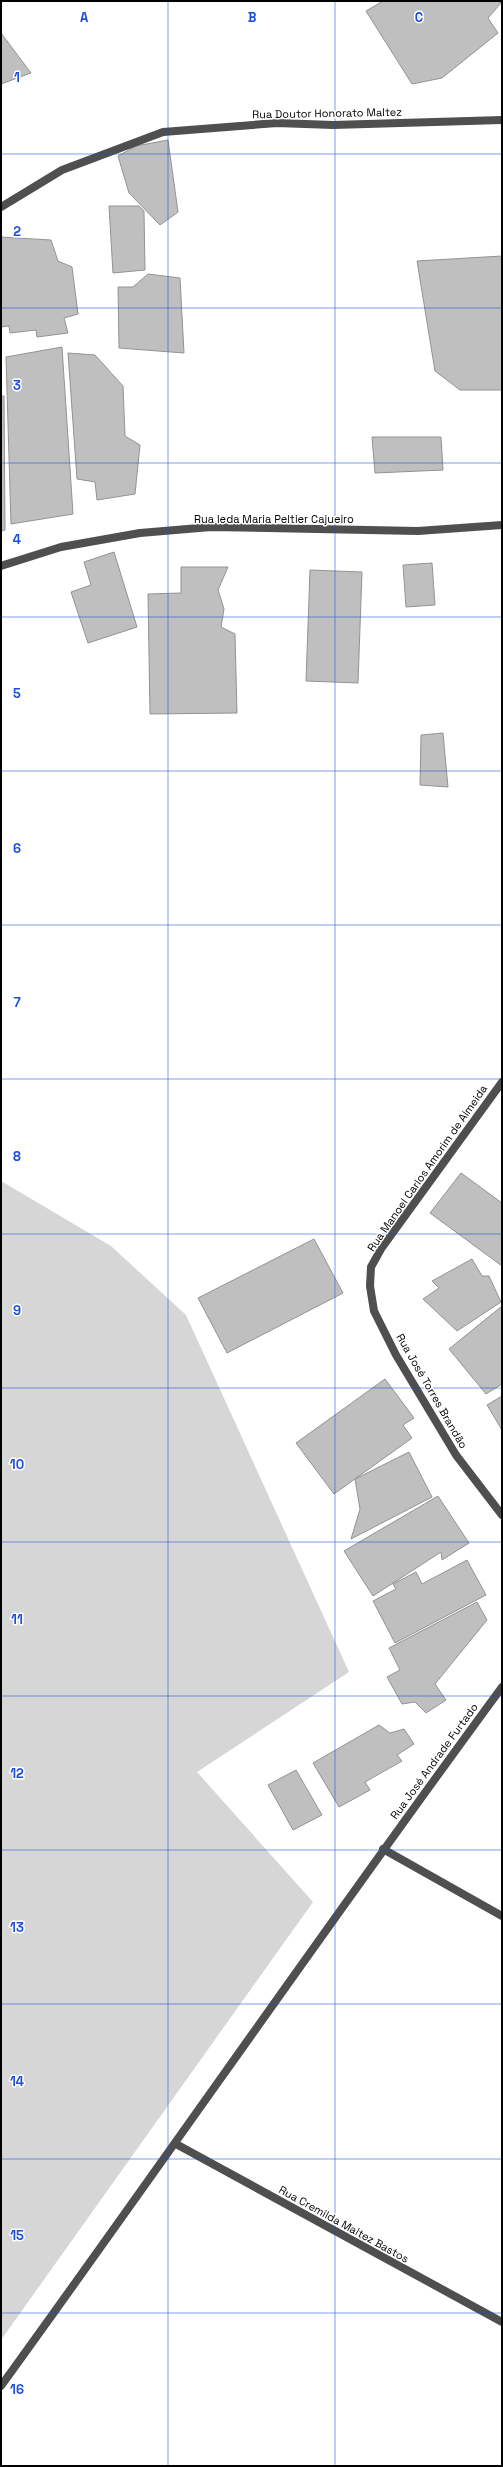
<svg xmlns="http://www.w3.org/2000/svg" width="503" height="2467" font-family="'Space Grotesk',sans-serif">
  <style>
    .green { fill: #d6d6d6 }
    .building { fill: #bfbfbf; stroke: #939393 }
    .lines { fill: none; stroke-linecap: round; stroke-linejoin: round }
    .street { stroke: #4f4f4f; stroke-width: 8 }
    .grid { fill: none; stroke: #1d4ed8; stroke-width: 1; stroke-opacity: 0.55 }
    .labels { text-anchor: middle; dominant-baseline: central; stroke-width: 3; stroke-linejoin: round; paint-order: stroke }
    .street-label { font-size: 11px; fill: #000; stroke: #fff }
    .grid-label { font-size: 13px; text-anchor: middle; font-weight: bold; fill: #1d4ed8; stroke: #fff; stroke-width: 3; stroke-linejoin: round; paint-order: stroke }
  </style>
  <rect width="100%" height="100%" fill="#fff"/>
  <path class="green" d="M1,1181L111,1246L186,1315L349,1672L197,1772L313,1902L1,2340Z"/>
  <path class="building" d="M383,1H499L501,3L488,18L498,33L442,78L412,84L366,11Z
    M1,33L31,73L1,84Z
    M168,140L178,212L160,225L129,193L118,156L136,146Z
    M109,206H139L144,211L145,270L113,273Z
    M1,237L51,240L58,261L72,267L78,314L64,318L68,333L37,337L36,330L10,333L9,326L1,327Z
    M502,256V390H460L435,371L417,261Z
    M148,274L180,278L184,353L119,348L118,287H133Z
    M62,347L73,514L11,524L6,357Z
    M68,353L95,355L123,386L125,436L140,445L135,494L97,500L95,482L77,479Z
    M1,396H4L5,530L1,531Z
    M372,437H441L443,470L375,473Z
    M114,552L137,627L88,643L71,592L91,585L84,562Z
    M432,563L435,605L406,607L403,565Z
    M181,567H228L218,590L224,609L221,627L235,634L237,713L150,714L148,594L181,593Z
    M310,570L362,572L358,683L306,681Z
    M443,733L448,787L420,785L421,735Z
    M461,1173L502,1203V1266L430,1213Z
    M314,1239L343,1293L227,1353L198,1298Z
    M472,1259L482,1276H489L501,1302L457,1331L423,1299L439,1288L432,1281Z
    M502,1306V1384L486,1394L449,1349Z
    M385,1379L414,1418L403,1425L412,1438L334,1494L296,1443Z
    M502,1396V1430L487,1405Z
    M409,1452L432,1497L351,1539L360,1509L355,1479Z
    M438,1496L469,1543L442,1560L441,1552L373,1596L344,1551Z
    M467,1560L486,1595L395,1643L373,1601L396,1589L393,1584L416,1572L422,1584Z
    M477,1602L487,1620L435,1684L446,1700L426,1713L415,1702L402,1704L387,1677L400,1670L389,1648Z
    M379,1725L390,1733L404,1729L414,1744L397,1755L402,1761L365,1782L370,1790L339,1807L313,1763Z
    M296,1770L322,1815L293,1830L268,1785Z"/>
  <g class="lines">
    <path class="street" d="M1,207L62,170L163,132L277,123L333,125L502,120
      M1,566L61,547L140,533L211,527L418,531L502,525
      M502,1082L381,1249L371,1267L370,1286L374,1311L396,1355L456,1455L502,1515
      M383,1849L502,1916
      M176,2144L502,2322
      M1,2386C169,2154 332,1918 502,1687"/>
  </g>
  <path class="grid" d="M168,1V2466M335,1V2466M1,154H502M1,308H502M1,463H502M1,617H502M1,771H502M1,925H502M1,1079H502M1,1234H502M1,1388H502M1,1542H502M1,1696H502M1,1850H502M1,2004H502M1,2159H502M1,2313H502"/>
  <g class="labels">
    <g class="street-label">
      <text transform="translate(327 113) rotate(-1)">Rua Doutor Honorato Maltez</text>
      <text x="274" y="519">Rua Ieda Maria Peltier Cajueiro</text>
      <text transform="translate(427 1168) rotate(-55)">Rua Manoel Carlos Amorim de Almeida</text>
      <text transform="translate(432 1391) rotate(60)">Rua José Torres Brandão</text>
      <text transform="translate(434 1761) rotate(-54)">Rua José Andrade Furtado</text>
      <text transform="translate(344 2224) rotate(29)">Rua Cremilda Maltez Bastos</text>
    </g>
  </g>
  <g class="grid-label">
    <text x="84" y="22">A</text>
    <text x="252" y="22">B</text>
    <text x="419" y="22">C</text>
    <text x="17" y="82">1</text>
    <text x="17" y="236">2</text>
    <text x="17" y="390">3</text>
    <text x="17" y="544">4</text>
    <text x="17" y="698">5</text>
    <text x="17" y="853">6</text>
    <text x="17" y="1007">7</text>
    <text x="17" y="1161">8</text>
    <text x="17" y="1315">9</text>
    <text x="17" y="1469">10</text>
    <text x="17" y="1624">11</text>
    <text x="17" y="1778">12</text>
    <text x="17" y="1932">13</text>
    <text x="17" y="2086">14</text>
    <text x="17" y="2240">15</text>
    <text x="17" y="2394">16</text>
  </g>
  <rect width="503" height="2467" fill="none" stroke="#000000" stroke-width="4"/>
</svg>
